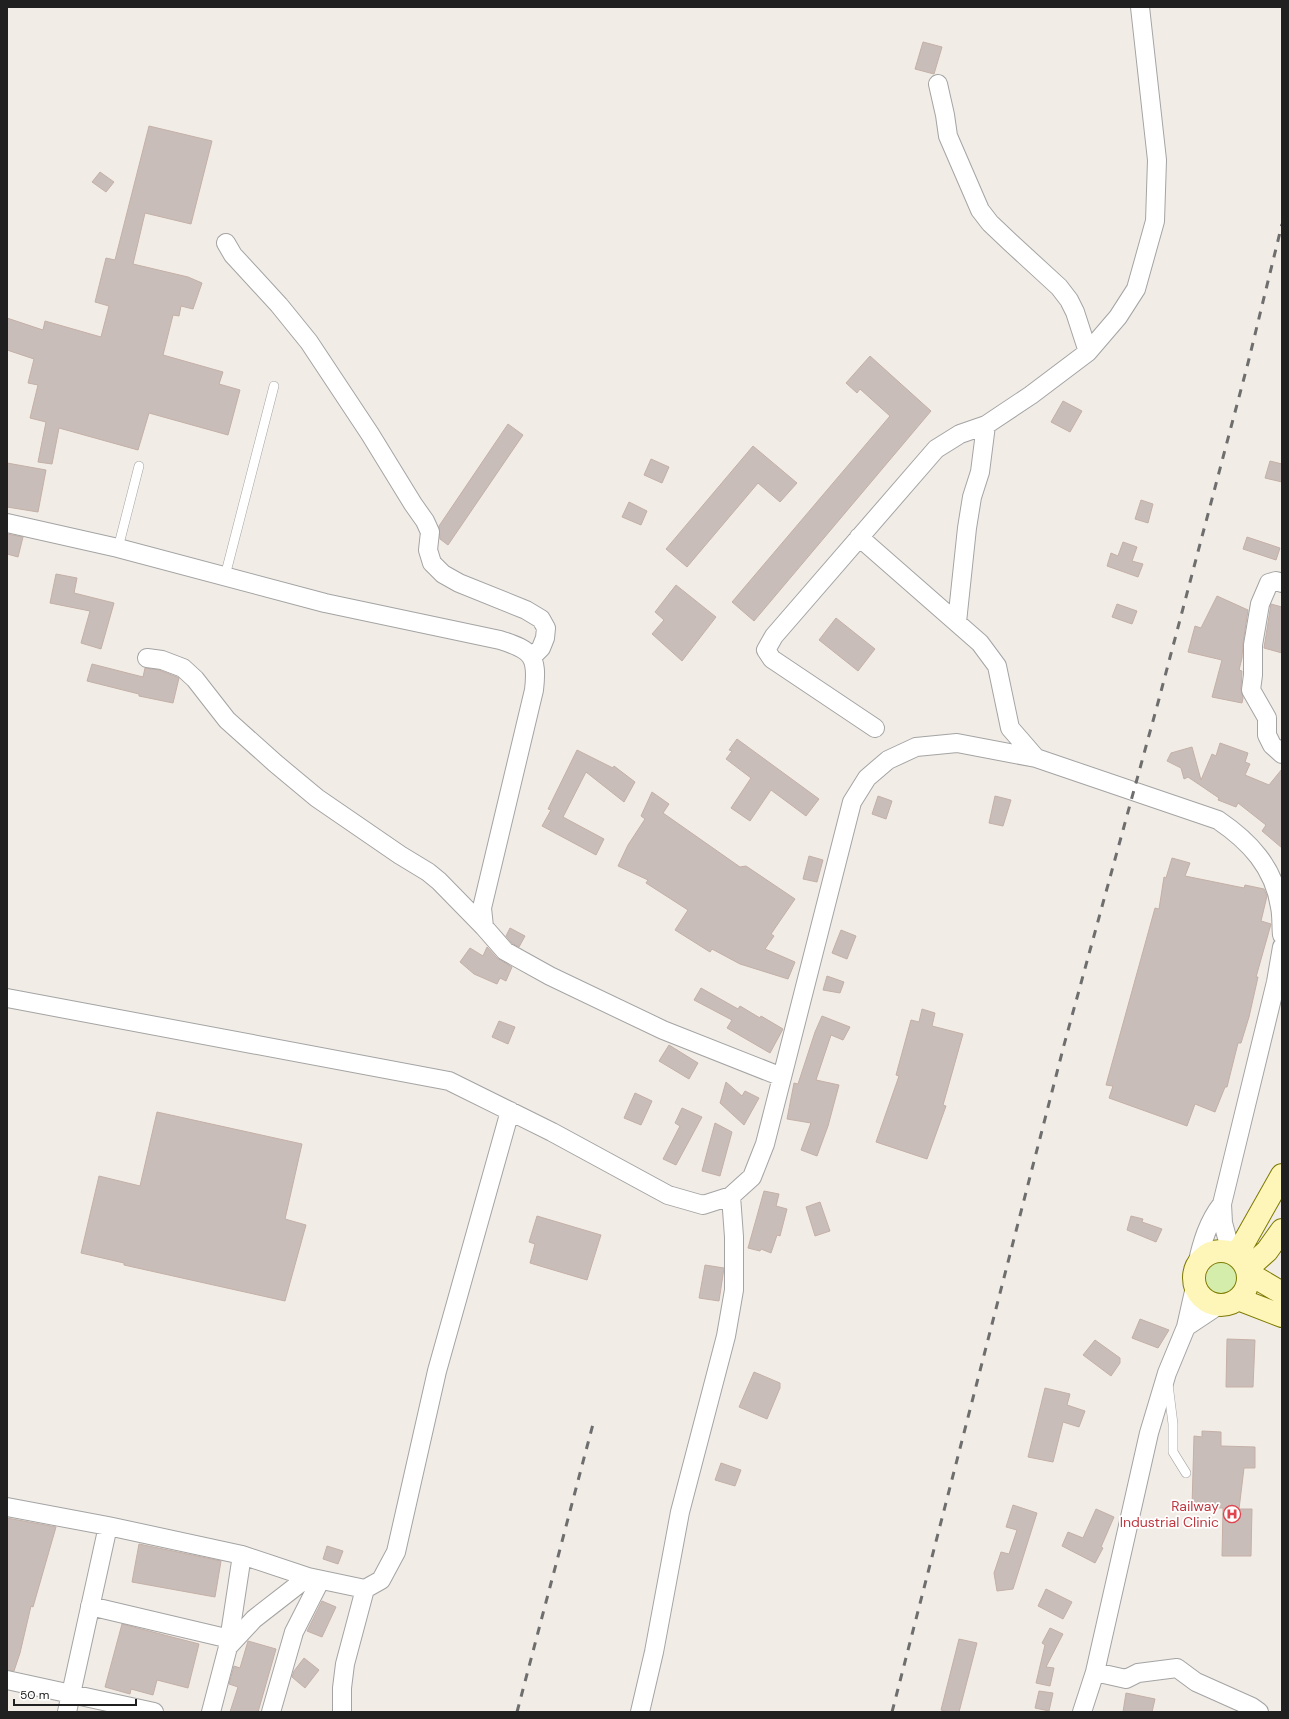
<svg xmlns="http://www.w3.org/2000/svg" width="1289" height="1719" font-family="'DM Sans',sans-serif">
  <style>
    .grass { fill: #d5edaa }
    .building { fill: #c9bdb9; stroke: #c4b0a7 }
    .lines { fill: none; stroke-linecap: round; stroke-linejoin: round }
    .lane-casing { stroke: #a4a4a4; stroke-width: 10 }
    .street-casing { stroke: #a4a4a4; stroke-width: 20 }
    .secondary-casing { stroke: #7e7a00; stroke-width: 24 }
    .lane { stroke: #fff; stroke-width: 9 }
    .street { stroke: #fff; stroke-width: 18 }
    .secondary { stroke: #fdf6b8; stroke-width: 22 }
    .rail { stroke: #6e6e6e; stroke-width: 3; stroke-dasharray: 8 8; stroke-linecap: butt }
    .labels { text-anchor: middle; dominant-baseline: central; stroke-width: 3.5; stroke-linejoin: round; paint-order: stroke }
    .health-label { font-size: 14px; fill: #be3a42; stroke: #fff; text-anchor: end }
  </style>
  <rect width="100%" height="100%" fill="#f1ece6"/>
  <path class="grass" d="M1206 1279a17 17 0 1 1 34 0a17 17 0 1 1-34 0Z"/>
  <path class="building" d="M923,42L942,47L934,74L915,69Z
    M149,126L212,141L191,224L145,213L133,264L188,277L202,283L193,309L181,306L179,316L173,315L163,355L223,372L219,384L240,390L228,435L149,413L138,450L59,428L52,464L38,462L46,422L30,418L38,385L28,383L34,359L7,350V318L43,330L45,321L101,337L109,306L95,302L106,258L115,260Z
    M100,172L114,182L106,192L92,182Z
    M870,356L931,411L754,621L732,602L890,416L860,389L857,393L846,383Z
    M1063,401L1082,411L1070,432L1051,422Z
    M508,424L523,435L448,545L440,539L439,526Z
    M753,446L797,483L780,502L758,483L687,567L666,549Z
    M651,459L669,467L662,483L644,475Z
    M1270,461L1282,464V482L1265,478Z
    M7,463L46,470L38,512L7,507Z
    M1141,500L1153,504L1148,523L1135,519Z
    M629,502L647,511L641,525L622,517Z
    M7,534L23,537L18,557L7,554Z
    M1247,537L1280,548L1276,560L1243,549Z
    M1123,542L1137,547L1132,561L1143,564L1138,577L1107,566L1111,553L1118,556Z
    M56,574L77,578L74,593L114,603L101,649L81,643L90,611L50,603Z
    M676,585L716,617L682,661L652,634L664,620L655,612Z
    M1217,596L1248,610L1243,643L1242,658L1239,670L1242,671L1241,689L1243,698L1242,703L1212,697L1222,660L1188,652L1195,626L1201,628Z
    M1117,604L1137,611L1132,624L1112,617Z
    M1271,604L1282,607V653L1264,648Z
    M836,618L875,649L858,671L819,640Z
    M92,664L143,677L145,668L159,670L177,677L179,678L173,703L139,696V694L87,681Z
    M737,739L819,799L806,816L771,790L750,821L731,808L751,778L726,759L732,751L729,750Z
    M1220,743L1248,753L1245,762L1250,764L1245,775L1269,785L1282,769V848L1262,831L1266,825L1238,803L1236,807L1218,800L1219,798L1188,777L1184,779L1181,768L1167,761L1171,753L1192,747L1201,780L1212,754L1216,756Z
    M577,750L613,768L614,766L635,782L624,802L586,772L563,817L604,839L596,855L542,826L551,810L548,809Z
    M652,792L669,804L663,813L740,867L746,866L795,899L771,934L774,936L765,949L795,962L788,979L740,964L712,949L710,952L675,930L688,910L646,883L648,880L618,866L628,845L645,819L641,816Z
    M878,796L892,801L886,819L872,814Z
    M995,796L1011,800L1003,826L989,823Z
    M809,856L823,860L817,882L803,879Z
    M1172,858L1190,863L1185,876L1244,888L1245,885L1264,889L1267,896L1261,921L1271,924L1256,977H1258L1249,1017L1241,1043H1238L1227,1087H1225L1215,1112L1195,1104L1187,1126L1109,1098L1113,1086L1106,1085L1155,908L1159,909L1164,877L1166,878Z
    M510,928L525,936L519,947L512,943L506,936Z
    M841,930L856,936L847,959L832,953Z
    M487,947L497,958L512,967L506,981L500,978L497,984L474,974L460,962L470,948L483,956Z
    M827,976L844,982L840,993L823,990Z
    M701,988L738,1009L740,1006L760,1018L761,1016L783,1029L770,1053L727,1028L732,1020L694,1000Z
    M922,1009L935,1013L932,1026L963,1034L943,1105L946,1106L927,1159L876,1142L899,1076L896,1075L911,1020L919,1022Z
    M822,1016L850,1027L843,1040L831,1035L816,1080L839,1085L828,1126L817,1156L801,1150L811,1123L787,1119L794,1083L798,1084L815,1032Z
    M499,1021L515,1027L508,1044L492,1037Z
    M669,1045L698,1063L689,1079L659,1061Z
    M726,1082L742,1096L745,1091L759,1098L744,1125L720,1103Z
    M635,1093L652,1101L641,1125L624,1118Z
    M682,1108L702,1117L676,1165L663,1159L680,1126L675,1123Z
    M157,1112L302,1144L285,1219L306,1225L285,1301L124,1265V1263L81,1253L99,1176L140,1186Z
    M715,1123L732,1132L720,1176L702,1171Z
    M764,1191L779,1194L776,1206L787,1209L780,1236L777,1235L771,1253L761,1249L760,1251L748,1248Z
    M820,1202L830,1231L815,1236L806,1207Z
    M537,1216L601,1235L587,1280L530,1263L535,1244L529,1242Z
    M1131,1216L1143,1219L1142,1222L1162,1229L1156,1242L1127,1230Z
    M705,1265L724,1268L719,1301L699,1298Z
    M1140,1319L1169,1330L1158,1348L1132,1338Z
    M1227,1339L1255,1340L1253,1387H1226Z
    M1095,1340L1120,1358V1363L1111,1376L1083,1355Z
    M754,1372L780,1383V1388L767,1419L739,1407Z
    M1045,1388L1070,1394L1067,1405L1085,1411L1079,1427L1063,1422L1053,1462L1028,1457Z
    M1202,1431L1221,1432V1446L1255,1447V1468H1244L1239,1509H1252L1251,1556H1222L1223,1508L1192,1507L1194,1436L1202,1437Z
    M721,1463L741,1470L735,1486L715,1480Z
    M1013,1505L1037,1513L1013,1589L997,1591L994,1573L1001,1552L1009,1554L1017,1530L1006,1527Z
    M1096,1509L1114,1517L1101,1547L1103,1548L1095,1563L1062,1546L1068,1532L1083,1538Z
    M7,1518L56,1527L33,1607L31,1606L20,1653L14,1671L7,1670Z
    M139,1544L221,1561L215,1597L132,1582Z
    M327,1546L343,1551L338,1564L323,1559Z
    M1046,1589L1072,1602L1063,1619L1038,1606Z
    M322,1601L336,1607L322,1637L307,1631Z
    M122,1624L199,1644L188,1688L157,1680L153,1695L131,1689L130,1694L105,1687Z
    M1050,1628L1063,1634L1046,1667L1054,1668L1050,1686L1036,1683L1045,1645L1042,1643Z
    M959,1639L977,1643L959,1712H949L941,1710Z
    M248,1641L276,1649L258,1712H230L238,1687L229,1684L234,1666L240,1668Z
    M304,1658L319,1670L305,1688L292,1677L294,1671Z
    M1039,1691L1053,1693L1049,1711L1035,1708Z
    M1126,1693L1155,1699L1152,1712H1123Z"/>
  <g class="lines">
    <g class="lane-casing">
      <path id="lane" d="M118,548L139,466
        M225,576L274,386
        M1168,1384L1173,1424V1452L1186,1473"/>
    </g>
    <g class="street-casing">
      <path id="street" d="M938,84L945,115L948,136L980,210L990,223L1010,242L1059,287L1069,300L1075,312L1088,352
        M226,243L233,255L279,305L309,342L370,434L413,504L425,521L430,532L428,550L432,563L443,574L459,583L526,610L541,619L546,628L545,638L541,648L532,657
        M7,523L118,548L325,603L500,640C532,650 538,656 534,690L482,908L484,927L505,951L550,976L663,1030L782,1077
        M859,537L980,643L997,666L1010,728L1036,758
        M1282,583L1276,581L1269,583L1260,604L1253,645V675L1251,690L1267,718V735L1272,745L1282,754
        M957,622L967,528L972,497L980,472L986,425
        M147,658L162,660L183,668L195,679L227,720L275,763L317,798L400,855L428,872L439,881L484,927
        M875,728L772,659L766,650L774,636L936,449L960,434L986,425L1031,395L1088,352L1118,317L1136,289L1155,221L1157,160L1140,7
        M7,998L449,1081L552,1132L668,1195L703,1205L731,1196L752,1177L765,1144L852,802L867,778L888,760L916,747L957,743L1036,758L1218,820C1249,841 1274,867 1280,907C1282,916 1281,926 1282,935
        M1231,1252L1223,1223L1222,1204L1276,982L1282,947
        M1197,1265C1202,1242 1208,1222 1222,1204
        M1186,1327L1219,1305
        M7,1507L108,1526L242,1555L308,1577L365,1589L381,1580L396,1552L437,1371L510,1111
        M90,1606L230,1639
        M228,1647L254,1619L308,1577
        M1095,1672L1126,1679L1138,1673L1177,1668L1196,1682L1252,1707L1259,1712
        M7,1680L154,1712
        M67,1712L108,1526
        M211,1712L228,1647L242,1555
        M271,1712L294,1632L320,1581
        M342,1712V1688L345,1664L365,1589
        M640,1712L654,1652L680,1512L726,1336L734,1290V1237L731,1196
        M1082,1712L1095,1672L1149,1433L1167,1373L1186,1327L1195,1287"/>
    </g>
    <g class="secondary-casing">
      <path id="secondary" d="M1194 1278a27 27 0 1 1 54 0a27 27 0 1 1-54 0Z
        M1235,1254L1243,1244L1282,1175
        M1247,1269L1267,1251L1282,1230
        M1248,1273L1282,1293
        M1238,1299L1282,1316"/>
    </g>
    <use href="#lane" class="lane"/>
    <use href="#street" class="street"/>
    <use href="#secondary" class="secondary"/>
    <path class="rail" d="M517,1712L593,1424
      M892,1712L1064,1045L1159,699L1248,363L1282,224"/>
  </g>
  <defs>
    <g id="hospital-ring" transform="scale(0.9)"><circle r="9.5" fill="#fff" stroke="#e0444e" stroke-width="1.5"/><path d="M-5-5h3v3.5h4V-5h3V5h-3V1.5h-4V5h-3Z" fill="#e0444e"/></g>
  </defs>
  <g fill-rule="evenodd">
    <use href="#hospital-ring" x="1232" y="1514"/>
  </g>
  <g class="labels">
    <g class="health-label">
      <text x="1219" y="1506">Railway<tspan x="1219" dy="16">Industrial Clinic</tspan></text>
    </g>
  </g>
  <rect width="1289" height="1719" fill="none" stroke="#202020" stroke-width="16"/>
  <path d="M14 1699v6h122v-6" fill="none" stroke="#202020" stroke-width="2"/>
  <text x="20" y="1699" font-size="12" fill="#202020" stroke="#ffffff" stroke-width="3" paint-order="stroke">50 m</text>
</svg>
